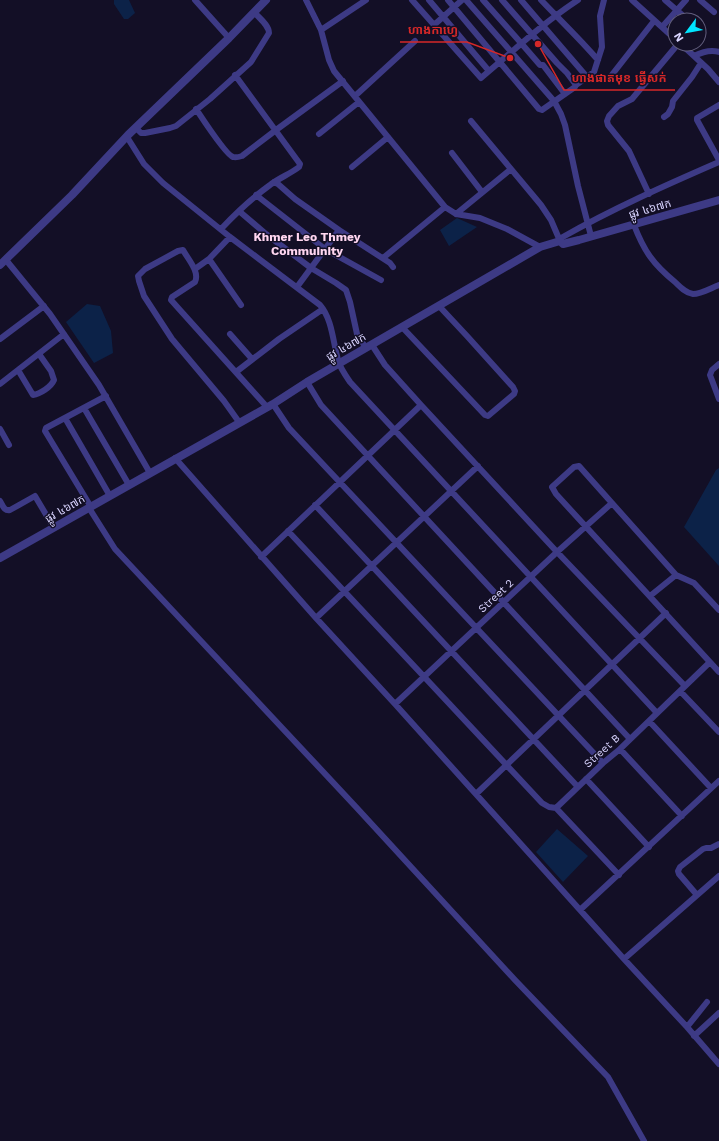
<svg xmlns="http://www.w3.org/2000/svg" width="719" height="1141" font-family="'Work Sans','Noto Sans Khmer',sans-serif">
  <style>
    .water { fill: #0c2248 }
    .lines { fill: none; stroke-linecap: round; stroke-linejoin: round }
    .minor { stroke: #3d3a85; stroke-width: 6 }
    .tertiary { stroke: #3d3a85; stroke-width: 8 }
    .labels { text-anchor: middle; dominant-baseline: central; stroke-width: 3; stroke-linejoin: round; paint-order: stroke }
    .street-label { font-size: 11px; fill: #d9d4ff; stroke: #130f26 }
    .neighbourhood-label { font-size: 12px; font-weight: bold; fill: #ffd6f0; stroke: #130f26 }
    .leader { fill: none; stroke: #d62828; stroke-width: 1.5 }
    .callout-dot { fill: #d62828; stroke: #130f26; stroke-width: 1.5 }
    .callout-label { font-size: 12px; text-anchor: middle; font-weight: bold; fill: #d62828; stroke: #130f26; stroke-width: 3; stroke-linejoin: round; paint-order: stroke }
  </style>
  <rect width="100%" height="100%" fill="#130f26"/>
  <path class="water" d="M114,0H129L135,13L128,19H124L114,4Z
    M457,218L477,227L449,246L440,230Z
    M87,304L100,306L111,331L113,353L94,363L66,322Z
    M719,468V566L684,527L716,470Z
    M557,829L588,856L563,882L536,852Z"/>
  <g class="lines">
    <path class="minor" d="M195,0L229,38
      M306,0L321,30L329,60L334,71L445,207L456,214L480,218L507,229L540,247
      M412,0L481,78C513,51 543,23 578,0
      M429,0L489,71
      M448,0L539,109L542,110L575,87L576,85L594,72L602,47L600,16L604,0
      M466,0L554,101L561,114L565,125L578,186L591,236
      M483,0L521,43L540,65H543L565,94
      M502,0L557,63L567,73L576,85
      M521,0L587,77
      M541,0C560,20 580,39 598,60
      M632,0L675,39
      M665,0L688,20
      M700,0L714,12
      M434,25L462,0
      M662,27L686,0
      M321,30L366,0
      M681,44L708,69L719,82
      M694,56C702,52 710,49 719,52
      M611,76L654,21
      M355,96L415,41
      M719,105L697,118V120L719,160
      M196,109C202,118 226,155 233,157C236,158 239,157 242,156L276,130L343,81
      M664,117L668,114L672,107L673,101L692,77L701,63
      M471,121L541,205L551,220L560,241
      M136,128L141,133H145L170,128L176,126L210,99L251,62L269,33C269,25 259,18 254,12
      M319,134L359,102
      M127,137L144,164L163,183L230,237L320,305C333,320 333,345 339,363C341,369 346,376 350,382L657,713
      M452,153L482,192
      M352,167L388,137
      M274,182L278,184L295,199L339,230L390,263L393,267
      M649,194L629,151L608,125L607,121L609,116L618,106L632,99L678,44
      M256,195L325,249L381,280
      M239,211L266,234L311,268L336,283L346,290L350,302L357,334L366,348
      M456,214L511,169
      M634,225C644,251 653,264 675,282C680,287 686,293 693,294C701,294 711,288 719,285
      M221,229C236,213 252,198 270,185C279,178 290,174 299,167L300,164L235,75
      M230,237L209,259L241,305
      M560,241L561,238C612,209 666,185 719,162
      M383,258L445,207
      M6,260L50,314L99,385L150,473
      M195,269L209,259
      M297,287L339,230
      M402,327L485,415L488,416L514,394L515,391L513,387L467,336L439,306
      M230,334L252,359
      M0,339L44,306
      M372,345L385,365L421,405L557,552L685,686
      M719,364L712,370L710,375L719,399
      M18,370L33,395C40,394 51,387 54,380L51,371L39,354
      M236,372L279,339L323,309
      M307,382L321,405L630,739
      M0,384L64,334
      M273,404L289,428L603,763
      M84,408L129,485
      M65,418L110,496
      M239,422L224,401L172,339L144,296L139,281L138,276L145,269L178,251L183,250C188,259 200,272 195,282L172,297L171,300L267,407
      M0,429L9,445
      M175,458L316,618L395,704L624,959L687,1027L719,1064
      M0,501C3,506 4,511 10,510L35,496L54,528
      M315,505L578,787
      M91,507L45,431L46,428L106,396
      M89,508L115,549L356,807L515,980L608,1077L644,1141
      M288,531L542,803L549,807L556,808
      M261,557L421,405
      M650,596L676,575
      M719,610L694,583L676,575L579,466L574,467L552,487L556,494L719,672
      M316,618L478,466
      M680,691L719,732
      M395,704L557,552L612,503
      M649,721L711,788
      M620,749L682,816
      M586,779L649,847
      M476,794L666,613
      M556,808L603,763L620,749L710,662
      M556,808L619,875
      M697,895L679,874L678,871L680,867L703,849L706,848H711L719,844
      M580,910L719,781
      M624,959L719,876
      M687,1027L707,1002
      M694,1036L719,1013"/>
    <path class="tertiary" d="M0,265L72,195L128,135L229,38L266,0
      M0,558L273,404L307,382L540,247L560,241L563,244L579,240L719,200"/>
  </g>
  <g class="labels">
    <g class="street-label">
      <text transform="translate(650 209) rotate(-16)">ផ្លូវ ៤៦៧ក</text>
      <text transform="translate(346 347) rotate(-30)">ផ្លូវ ៤៦៧ក</text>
      <text transform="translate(65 509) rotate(-30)">ផ្លូវ ៤៦៧ក</text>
      <text transform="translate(496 596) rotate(-43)">Street 2</text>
      <text transform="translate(602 751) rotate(-42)">Street B</text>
    </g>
    <g class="neighbourhood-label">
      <text x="307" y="237">Khmer Leo Thmey<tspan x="307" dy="14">Commuinity</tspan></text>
    </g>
  </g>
  <path class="leader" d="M510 58L467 42H400M538 44L564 90H675"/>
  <g class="callout-dot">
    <circle cx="510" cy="58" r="4"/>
    <circle cx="538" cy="44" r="4"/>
  </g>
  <g class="callout-label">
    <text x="433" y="34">ហាងកាហ្វេ</text>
    <text x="619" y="82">ហាងផាតមុខ ធ្វើសក់</text>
  </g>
  <g transform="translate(687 32) rotate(238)"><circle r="19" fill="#130f26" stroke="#625e7d"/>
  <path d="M0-3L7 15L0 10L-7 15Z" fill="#00e5ff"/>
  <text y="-6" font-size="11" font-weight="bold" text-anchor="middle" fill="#d9d4ff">N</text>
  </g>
</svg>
